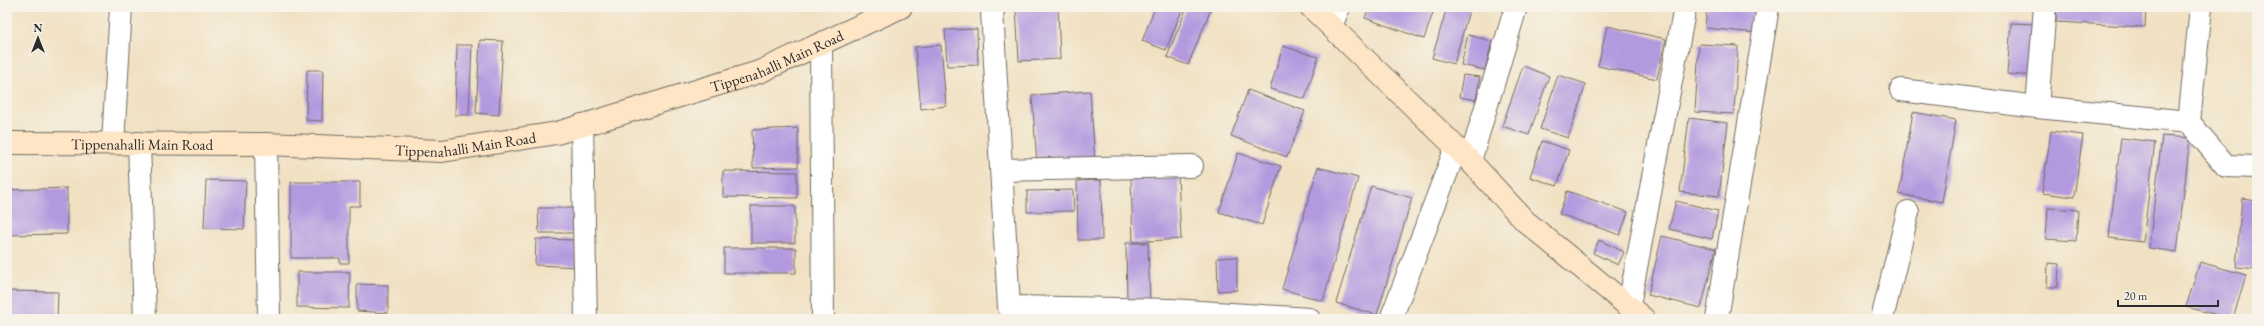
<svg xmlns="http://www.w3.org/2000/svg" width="2264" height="326" font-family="'EB Garamond',serif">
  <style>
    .building { fill: #b39adf }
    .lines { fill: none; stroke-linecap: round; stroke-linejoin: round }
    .street-casing { stroke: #706b60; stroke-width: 24 }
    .secondary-casing { stroke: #706b60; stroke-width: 24 }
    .street { stroke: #fff; stroke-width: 22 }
    .secondary { stroke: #fde5c5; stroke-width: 22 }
    .labels { text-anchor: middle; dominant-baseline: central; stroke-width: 4; stroke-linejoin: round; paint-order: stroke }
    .street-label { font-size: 15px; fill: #2b2b2b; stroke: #f7f3e8 }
  </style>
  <rect width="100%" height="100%" fill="#f7f3e8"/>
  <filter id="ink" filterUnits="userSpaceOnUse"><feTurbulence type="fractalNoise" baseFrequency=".025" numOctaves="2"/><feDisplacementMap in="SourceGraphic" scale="8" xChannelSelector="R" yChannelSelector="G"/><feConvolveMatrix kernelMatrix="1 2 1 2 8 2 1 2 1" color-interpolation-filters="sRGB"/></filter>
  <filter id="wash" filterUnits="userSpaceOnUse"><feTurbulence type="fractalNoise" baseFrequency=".012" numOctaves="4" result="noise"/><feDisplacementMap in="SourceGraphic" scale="16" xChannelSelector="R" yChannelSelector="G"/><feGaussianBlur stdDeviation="0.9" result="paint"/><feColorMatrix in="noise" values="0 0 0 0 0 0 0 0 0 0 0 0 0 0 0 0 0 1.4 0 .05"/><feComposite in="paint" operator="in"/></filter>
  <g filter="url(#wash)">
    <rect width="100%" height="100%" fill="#f1e1c3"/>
    <g id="blocks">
      <path class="building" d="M1016,7H1058L1060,59L1019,61Z
        M1155,7H1183L1166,50L1142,41Z
        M1187,7H1212L1188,65L1167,57Z
        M1369,7H1435L1424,39L1365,18Z
        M1447,7H1470L1454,64L1432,58Z
        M1707,7H1759L1756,33L1705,28Z
        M2057,7H2146L2145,27L2056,22Z
        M2011,23L2037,24L2034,76L2007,74Z
        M1607,26L1666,39L1657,79L1598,66Z
        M977,29L978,65L947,66L945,30Z
        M1468,35L1492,41L1485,70L1461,65Z
        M480,40L503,41L499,115L476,113Z
        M1699,44L1738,46L1734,114L1695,112Z
        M457,45H472L469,115H455Z
        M941,45L946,106L921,109L915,47Z
        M1283,46L1318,57L1305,99L1270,89Z
        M1523,66L1549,76L1529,135L1502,126Z
        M307,70H323L322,121L306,120Z
        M1463,75L1480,77L1476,100L1459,97Z
        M1558,75L1586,84L1568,138L1540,129Z
        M1248,90L1305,111L1287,157L1231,136Z
        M1090,91L1095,161L1037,165L1032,95Z
        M1913,112L1956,120L1942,202L1899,194Z
        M1689,118L1728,123L1719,196L1680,192Z
        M798,128V167L753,168L752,130Z
        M2051,131L2083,135L2074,197L2042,193Z
        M2162,136L2190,138L2177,252L2149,248Z
        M2121,138L2155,142L2143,242L2109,238Z
        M1542,141L1569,150L1557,186L1530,177Z
        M1238,153L1281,166L1262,225L1219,212Z
        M1318,167L1358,178L1323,301L1282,289Z
        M723,171L797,172V198L723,197Z
        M1178,176L1181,239L1133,242L1131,178Z
        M206,180L246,181L244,229L204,228Z
        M1101,180L1102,240H1078L1077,181Z
        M291,182H360V206H349V263H340V258H291Z
        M1371,186L1412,198L1377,315L1336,303Z
        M67,188V234L7,235V190Z
        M1073,190L1074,211L1027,212V191Z
        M1567,191L1628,212L1620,235L1559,214Z
        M2242,198L2257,200V269L2236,267Z
        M1676,201L1718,211L1712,239L1669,229Z
        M751,206H795V243H751Z
        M538,208H577L578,233H539Z
        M2048,208L2078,210L2076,241L2046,239Z
        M1662,236L1716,249L1701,308L1648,295Z
        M536,239L579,240V267L535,265Z
        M1599,240L1624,252L1618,265L1593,253Z
        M1126,243H1148L1150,301H1127Z
        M724,248H796V273H724Z
        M1237,257V290L1218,291L1217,258Z
        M2200,262L2246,275L2233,319L2186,307Z
        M2048,263L2059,264L2058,287H2047Z
        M297,272H350L349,308L297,307Z
        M357,284L388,285V313L357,311Z
        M7,291L58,292L57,319H7Z"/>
    </g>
  </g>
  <g filter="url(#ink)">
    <use href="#blocks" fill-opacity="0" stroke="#706b60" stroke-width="1"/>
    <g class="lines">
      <g class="street-casing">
        <path id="street" d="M995,7L992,11L1009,307L1171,310L1309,319
          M1331,26L1339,7
          M821,44L823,319
          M1901,90L2037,107L2189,122L2226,166L2257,167
          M2037,107L2045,7
          M2189,122L2201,7
          M582,125L586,319
          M113,143L121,7
          M139,143L145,319
          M266,144L269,319
          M1470,161L1516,7
          M1001,170L1192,166
          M1629,305L1685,7
          M1391,319L1456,148
          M1717,319L1768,7
          M1882,319L1908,212"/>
      </g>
      <g class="secondary-casing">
        <g id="secondary">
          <path d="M1311,7L1470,161L1525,221L1644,319"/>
          <path id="s1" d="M7,143L266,144L442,151L557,133L759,72L901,7"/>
        </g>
      </g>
      <use href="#street" class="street"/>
      <use href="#secondary" class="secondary"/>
    </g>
  </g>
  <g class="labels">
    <g class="street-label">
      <text stroke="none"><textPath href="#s1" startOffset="783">Tippenahalli Main Road</textPath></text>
      <text stroke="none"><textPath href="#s1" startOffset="459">Tippenahalli Main Road</textPath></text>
      <text stroke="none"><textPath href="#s1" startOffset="135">Tippenahalli Main Road</textPath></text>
    </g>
  </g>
  <rect width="2264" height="326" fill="none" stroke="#f7f3e8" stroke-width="24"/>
  <g transform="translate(38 38)" stroke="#f7f3e8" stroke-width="3" paint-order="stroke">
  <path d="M0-3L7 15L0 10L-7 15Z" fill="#2b2b2b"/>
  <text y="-6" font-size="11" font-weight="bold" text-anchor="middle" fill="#2b2b2b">N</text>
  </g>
  <path d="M2118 300v6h100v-6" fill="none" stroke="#2b2b2b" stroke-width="2"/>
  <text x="2124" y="300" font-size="12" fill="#2b2b2b" stroke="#f7f3e8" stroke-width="3" paint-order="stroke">20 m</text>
</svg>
